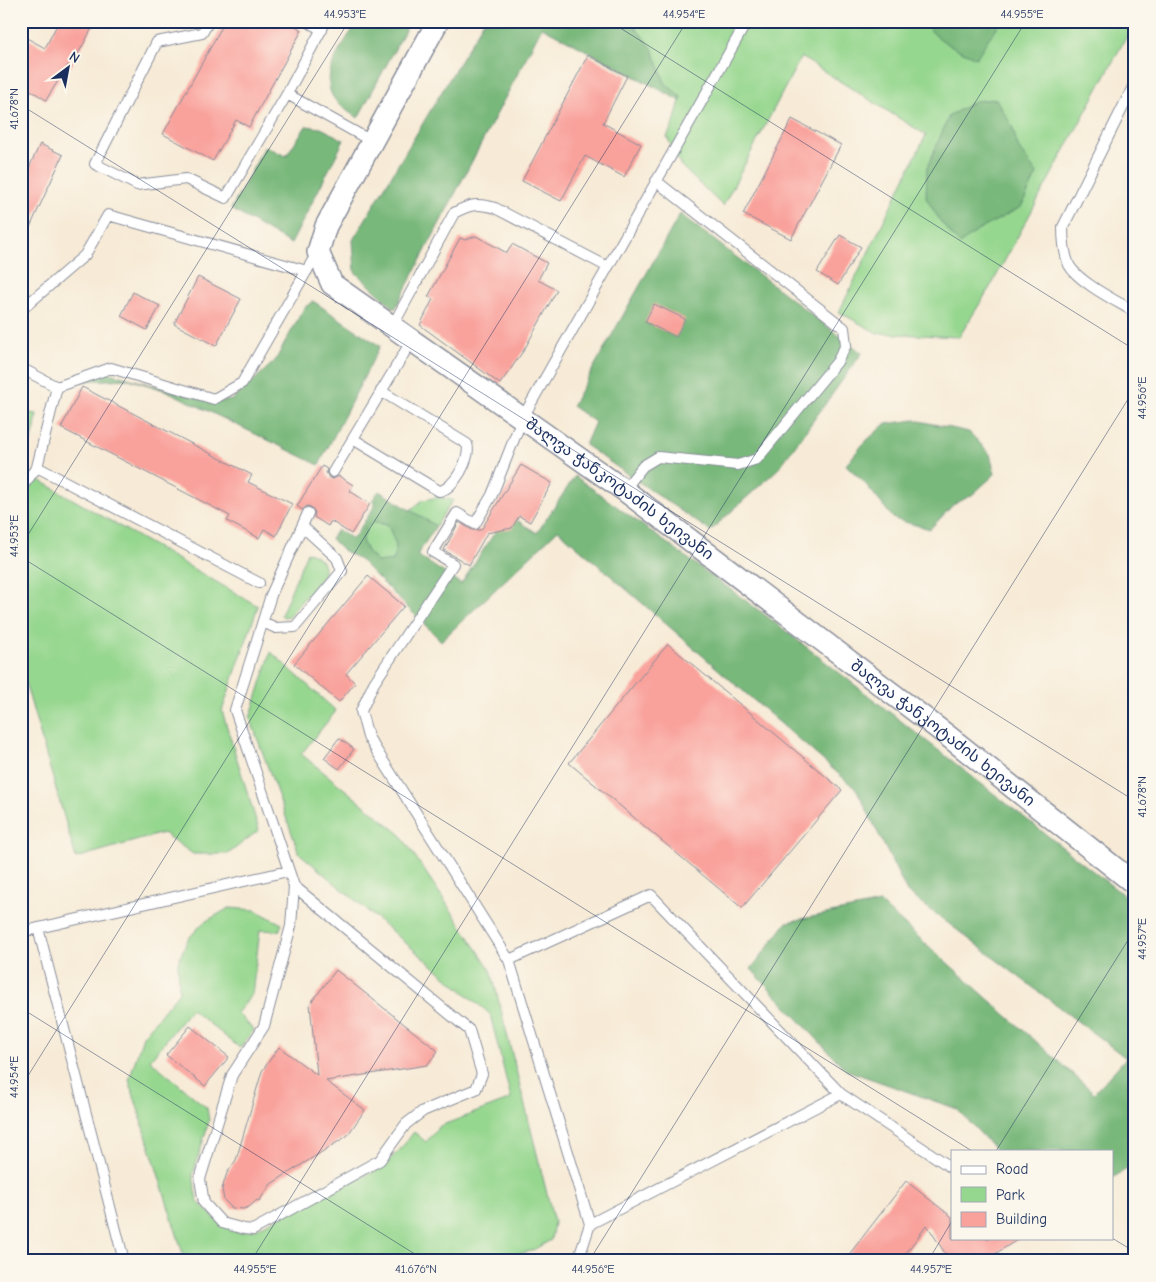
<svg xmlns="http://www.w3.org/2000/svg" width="1156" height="1282" font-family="'Comic Neue','Noto Sans Georgian',sans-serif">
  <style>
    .green { fill: #96d78f; stroke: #588376 }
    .forest { fill: #78b87a; stroke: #4a746c; fill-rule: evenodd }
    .building { fill: #f9a19b }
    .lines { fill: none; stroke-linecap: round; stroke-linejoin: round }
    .lane-casing { stroke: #898d9a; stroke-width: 12 }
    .street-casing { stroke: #898d9a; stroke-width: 24 }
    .lane { stroke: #fff; stroke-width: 10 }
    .street { stroke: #fff; stroke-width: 21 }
    .ticks { fill: none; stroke: #1b2f5e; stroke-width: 1; stroke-opacity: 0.45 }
    .labels { text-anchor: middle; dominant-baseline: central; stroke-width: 4; stroke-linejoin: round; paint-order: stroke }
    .street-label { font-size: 16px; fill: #1b2f5e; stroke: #fbf7ec }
    .neatline { fill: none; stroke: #1b2f5e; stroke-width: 2 }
    .ticks-label { font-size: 12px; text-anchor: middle; fill: #1b2f5e }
  </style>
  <rect width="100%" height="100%" fill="#fbf7ec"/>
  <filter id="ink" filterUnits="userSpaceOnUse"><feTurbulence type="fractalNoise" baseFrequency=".02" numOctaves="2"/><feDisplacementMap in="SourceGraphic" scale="10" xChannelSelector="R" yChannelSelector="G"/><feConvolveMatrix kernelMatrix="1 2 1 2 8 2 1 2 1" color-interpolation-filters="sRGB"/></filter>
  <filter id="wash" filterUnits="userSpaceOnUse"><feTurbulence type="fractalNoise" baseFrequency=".0096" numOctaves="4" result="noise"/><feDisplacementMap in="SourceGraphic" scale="20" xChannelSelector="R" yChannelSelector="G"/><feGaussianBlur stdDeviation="1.12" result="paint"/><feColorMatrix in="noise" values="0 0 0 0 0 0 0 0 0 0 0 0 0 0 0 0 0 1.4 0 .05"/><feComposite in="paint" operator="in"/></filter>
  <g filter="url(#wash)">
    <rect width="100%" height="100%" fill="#f7ebd7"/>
    <path class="green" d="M630,21H1135L992,284L959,337L877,333L839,312L926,135L801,57L723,206L681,166L667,137L674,123L681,97L665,83L652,48Z
      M21,412L37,414L35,429L22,470L258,606L222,711L259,830L228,854H193L163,833L76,858L25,682L21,683Z
      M438,497L453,500L436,526L410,510L423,500Z
      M373,522L388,525L396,545L394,560L377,562L367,551L362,541L367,527Z
      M307,552C318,554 328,564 323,576L289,616L284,617L281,615Z
      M271,652L336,711L301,754L400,834L491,970L554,1222L551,1240L531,1251L485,1261H205L184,1257L129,1080L143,1036L179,992L178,962L188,939L203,923L229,908L255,910L282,924L279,931L260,930L252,994L237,1013L254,1030L240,1048L191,1009L150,1060L207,1108L209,1121L193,1174L197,1201L222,1225L253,1230L377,1170L398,1152L414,1132L426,1142L440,1126L511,1099L490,1014L299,853L250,718Z"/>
    <path class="forest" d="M358,21H410L358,118C351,112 342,107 336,101C315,78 346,41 358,21Z
      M484,21H630L652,48L665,83L681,97V101L542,27L395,309L355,272L353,240Z
      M925,21H1002L989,38L976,58C961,51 930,38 925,21Z
      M996,99L1012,126L1018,147L1037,174L1021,207L979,230L959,244L941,222L926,198L927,168L949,116L975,101Z
      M306,126L321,128L344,140L291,244L231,209L265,146L286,156Z
      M680,214L862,353L779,468L710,531L585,445L595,422L572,406Z
      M313,301L380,346L319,465L167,391L129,379L82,381L106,372L213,402L232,400L275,361L304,308Z
      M915,420L969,432L990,454L995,474L972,495L953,505L930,529L894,519L864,482L846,465L864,443L885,424Z
      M575,476L768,617L1135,904V1164L1112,1178V1151H997L957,1109L846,1070L751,969L787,922L880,903L1094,1093L1126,1058L907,892L857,790L558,530L441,641L361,561L341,549L331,539L337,530L353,539L376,504L372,501L379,491L436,526L417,555L461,584L507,514L537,533ZM373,522L388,525L396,545L394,560L377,562L367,551L362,541L367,527Z"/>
    <g id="blocks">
      <path class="building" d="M59,21H96L71,67L68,65L46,100L21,84V35L45,48Z
        M225,21H287L302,30L249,127L236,120L213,161L163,134Z
        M588,55L627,76L603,123L641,144L624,177L585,156L561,201L522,181Z
        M792,119L841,145L791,239L743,214Z
        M40,144L63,155L21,247V185Z
        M840,235L861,247L838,285L817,272Z
        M476,236L507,253L512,244L547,263L538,280L557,290L524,350L500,384L420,325L433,299L428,297L460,238L465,240Z
        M198,277L241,299L216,346L174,324Z
        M133,292L160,306L147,330L121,316Z
        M654,304L685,319L676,337L645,322Z
        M82,387L252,475L248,482L292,504L276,536L264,529L259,538L227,521L230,516L61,428Z
        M521,465L552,483L530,522L519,516L512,528L487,533L469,565L444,550L459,522L472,530H481Z
        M322,466L327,469L326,472L329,478L333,479L339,476L353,485L350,491L370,504L351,534L331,521L328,526L314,517L315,512L311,507L307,506L302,510L297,506Z
        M368,576L404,606L346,674L355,683L339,702L294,664Z
        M668,644L842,790L742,908L569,763Z
        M339,738L354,749L339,769L324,758Z
        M336,970L438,1051L427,1065L326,1081L365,1110L347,1136L271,1184L259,1201L257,1200L249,1207L243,1209L232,1208L224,1200L222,1189L227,1173L236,1160L262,1071L279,1047L317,1075L310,1004Z
        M190,1026L229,1057L205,1086L166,1055Z
        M906,1181L952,1217V1238H1020L984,1261H950L927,1225L900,1261H844Z"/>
    </g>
  </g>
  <g filter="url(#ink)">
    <use href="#blocks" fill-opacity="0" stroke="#898d9a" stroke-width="1"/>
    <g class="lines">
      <g class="lane-casing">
        <path id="lane" d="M209,21L202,33L157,42L95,164L137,185L186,179L226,198L287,94L373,142
          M307,21L322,30
          M1135,83L1063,227C1063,240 1064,253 1069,265C1078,282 1118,302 1135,312
          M287,94L326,21
          M21,310L85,255L108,215L307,271
          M392,327L454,213C470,204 478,203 495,208L608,267
          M21,368L57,387L111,368L214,399L242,383L317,253
          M57,387L37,467L259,583
          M353,439L439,491C453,490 472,458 467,444L381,391
          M333,472L412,340
          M21,488L37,467
          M624,490L643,466L658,457L738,465L757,459L837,362L846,345L844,328L656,181
          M263,622L276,628L295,627L342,571L337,558L303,527
          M294,886L291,926L264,1026L232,1075L200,1179L204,1203L222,1223L244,1229L253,1230L380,1160L406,1124L423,1111L476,1089L482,1074L469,1030L294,886L235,710L271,595L308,513
          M38,928L124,1261
          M21,932L288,871
          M509,960L651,895L841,1094L590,1224
          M841,1094L952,1168
          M578,1261L590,1224L509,960L368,737L361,711L374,683L453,564L433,552L457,513L475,524L492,495L522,419L747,21"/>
      </g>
      <g class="street-casing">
        <g id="street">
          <path id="s1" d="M438,21L326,226L318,252L332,284L624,490L948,736L1135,884"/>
        </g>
      </g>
      <use href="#lane" class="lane"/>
      <use href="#street" class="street"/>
    </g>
  </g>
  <path class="ticks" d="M609,21L1135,350M21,105L1135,801M21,546L349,21M21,557L972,1151M21,1008L426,1261M21,1087L687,21M996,1151L1135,929M1112,1238L1135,1252M251,1261L1026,21M589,1261L1135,388M928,1261L952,1221"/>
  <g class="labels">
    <g class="street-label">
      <text stroke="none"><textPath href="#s1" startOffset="649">შალვა ჭანკოტაძის ხეივანი</textPath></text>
      <text stroke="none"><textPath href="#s1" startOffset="1054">შალვა ჭანკოტაძის ხეივანი</textPath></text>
    </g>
  </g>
  <rect width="1156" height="1282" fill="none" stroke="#fbf7ec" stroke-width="55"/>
  <rect x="951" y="1150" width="162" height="90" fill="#fbf7ec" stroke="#a1a7b3"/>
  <rect x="961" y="1166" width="25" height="8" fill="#ffffff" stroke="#a1a7b3"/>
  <text x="996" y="1174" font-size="15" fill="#1b2f5e">Road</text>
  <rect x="961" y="1187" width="25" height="15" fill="#96d78f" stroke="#a1a7b3"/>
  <text x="996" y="1200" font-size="15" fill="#1b2f5e">Park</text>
  <rect x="961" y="1212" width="25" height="15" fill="#f9a19b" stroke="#a1a7b3"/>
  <text x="996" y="1224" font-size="15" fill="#1b2f5e">Building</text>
  <g transform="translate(68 68) rotate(32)" stroke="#fbf7ec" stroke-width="4" paint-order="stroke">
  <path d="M0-4L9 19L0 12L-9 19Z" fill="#1b2f5e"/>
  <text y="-8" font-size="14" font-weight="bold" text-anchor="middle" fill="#1b2f5e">N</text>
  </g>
  <rect x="28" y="28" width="1100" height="1226" class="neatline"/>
  <g class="ticks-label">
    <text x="345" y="18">44.953°E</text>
    <text x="684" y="18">44.954°E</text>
    <text x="1022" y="18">44.955°E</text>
    <text transform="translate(14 109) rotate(-90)" y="4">41.678°N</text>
    <text transform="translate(1142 398) rotate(-90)" y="4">44.956°E</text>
    <text transform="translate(14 536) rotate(-90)" y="4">44.953°E</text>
    <text transform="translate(1142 797) rotate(-90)" y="4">41.678°N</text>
    <text transform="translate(1142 939) rotate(-90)" y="4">44.957°E</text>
    <text transform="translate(14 1077) rotate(-90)" y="4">44.954°E</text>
    <text x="255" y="1273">44.955°E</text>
    <text x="416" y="1273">41.676°N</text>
    <text x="593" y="1273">44.956°E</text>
    <text x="931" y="1273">44.957°E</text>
  </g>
</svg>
